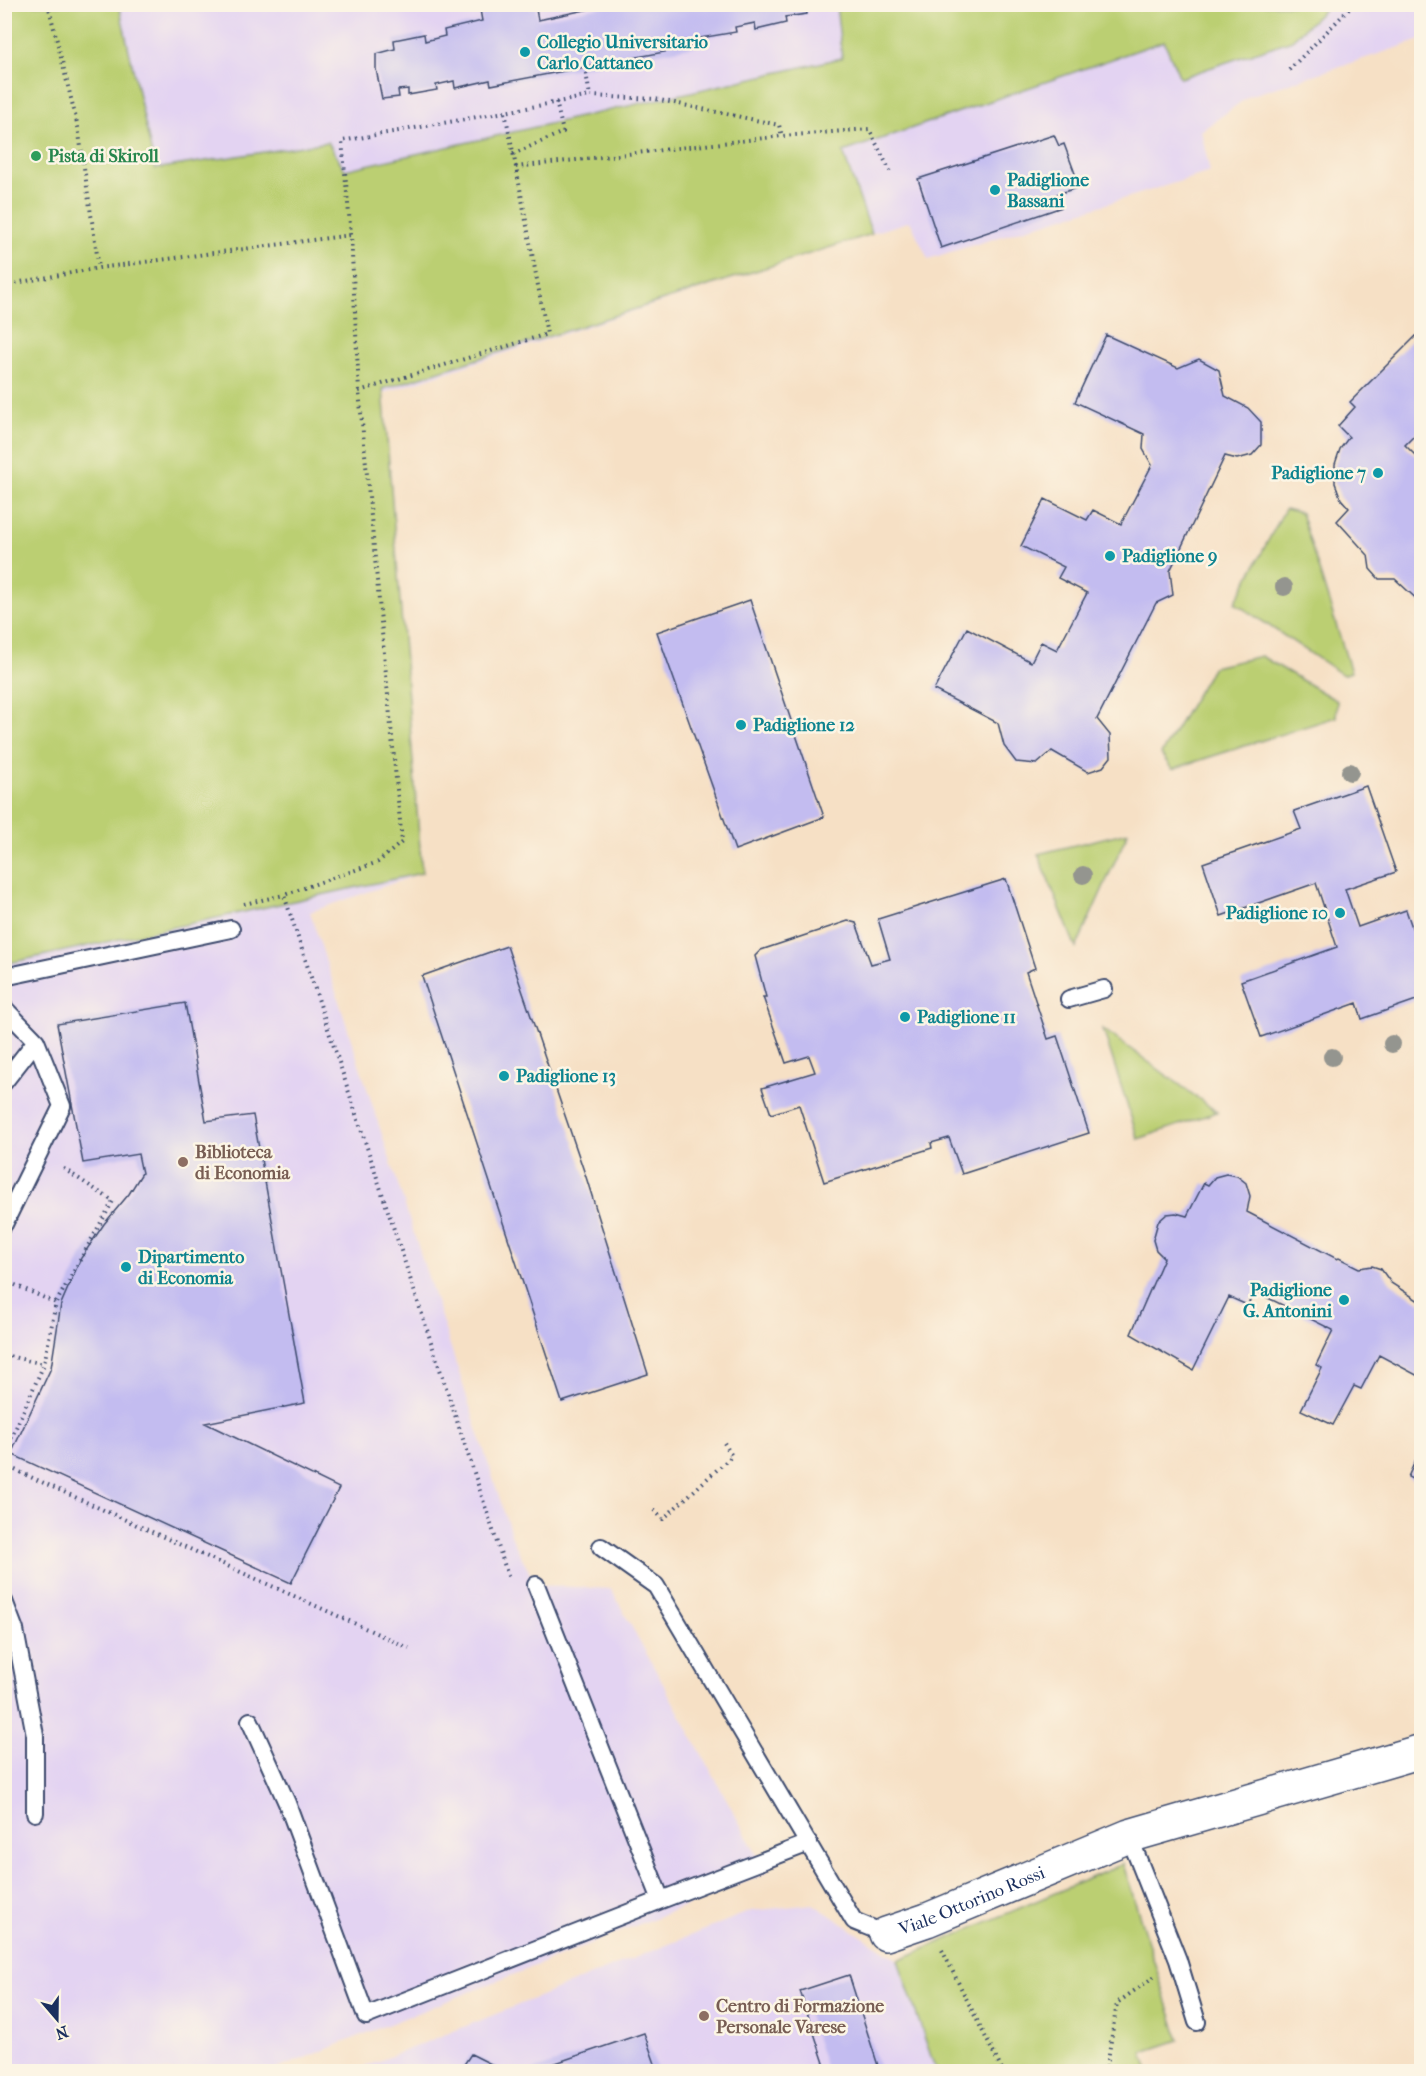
<svg xmlns="http://www.w3.org/2000/svg" width="1426" height="2076" font-family="'IM FELL French Canon',serif">
  <style>
    .built { fill: #e3d3f2 }
    .green { fill: #bbcf72; stroke: #6b7f68; stroke-width: 1.5 }
    .building { fill: #c3bcf0 }
    .lines { fill: none; stroke-linecap: round; stroke-linejoin: round }
    .lane-casing { stroke: #3c4a6d; stroke-width: 20 }
    .street-casing { stroke: #3c4a6d; stroke-width: 36 }
    .path { stroke: #3c4a6d; stroke-width: 4; stroke-dasharray: 1.5 4.5; stroke-linecap: butt }
    .lane { stroke: #fff; stroke-width: 16 }
    .street { stroke: #fff; stroke-width: 33 }
    .tree { fill: #94958f }
    .culture-dot { fill: #0f9aa8; stroke: #fcf5e5; stroke-width: 2 }
    .leisure-dot { fill: #2e9e5b; stroke: #fcf5e5; stroke-width: 2 }
    .education-dot { fill: #8d6e63; stroke: #fcf5e5; stroke-width: 2 }
    .labels { text-anchor: middle; dominant-baseline: central; stroke-width: 5; stroke-linejoin: round; paint-order: stroke }
    .culture-label { font-size: 18px; font-weight: bold; fill: #0d838f; stroke: #fcf5e5; text-anchor: start }
    .leisure-label { font-size: 18px; font-weight: bold; fill: #27864d; stroke: #fcf5e5; text-anchor: start }
    .education-label { font-size: 18px; font-weight: bold; fill: #785e54; stroke: #fcf5e5; text-anchor: start }
    .street-label { font-size: 18px; fill: #1b2f5e; stroke: #fcf5e5 }
  </style>
  <rect width="100%" height="100%" fill="#fcf5e5"/>
  <filter id="ink" filterUnits="userSpaceOnUse"><feTurbulence type="fractalNoise" baseFrequency=".0167" numOctaves="2"/><feDisplacementMap in="SourceGraphic" scale="12" xChannelSelector="R" yChannelSelector="G"/><feConvolveMatrix kernelMatrix="1 2 1 2 8 2 1 2 1" color-interpolation-filters="sRGB"/></filter>
  <filter id="wash" filterUnits="userSpaceOnUse"><feTurbulence type="fractalNoise" baseFrequency=".008" numOctaves="4" result="noise"/><feDisplacementMap in="SourceGraphic" scale="24" xChannelSelector="R" yChannelSelector="G"/><feGaussianBlur stdDeviation="1.35" result="paint"/><feColorMatrix in="noise" values="0 0 0 0 0 0 0 0 0 0 0 0 0 0 0 0 0 1.4 0 .05"/><feComposite in="paint" operator="in"/></filter>
  <g filter="url(#wash)">
    <rect width="100%" height="100%" fill="#f6e0c5"/>
    <path class="built" d="M5,5H1421V40L1249,96L1201,131L1210,172L928,259L910,221L371,397L422,873L310,912L513,1540L536,1585L611,1589L767,1873L272,2071L5,2072Z
      M813,1904L898,1960L936,2071L352,2072L751,1911Z"/>
    <path class="green" d="M4,5H119L155,169L328,142L345,170L842,58L836,5H1329L1292,40L1180,78L1164,41L843,152L872,234L383,389L422,873L5,964Z
      M1285,509L1301,513L1351,672L1343,675L1235,603Z
      M1261,656L1337,701L1336,717L1172,769L1161,754L1213,667Z
      M1128,832L1125,839L1076,948L1038,854Z
      M1103,1029L1217,1112L1138,1139Z
      M1123,1864L1179,2040L1143,2052L1149,2071H936L898,1960Z"/>
    <g id="blocks">
      <path class="building" d="M479,4H535L538,20L613,4H806L807,14L785,17L786,23L756,30L755,23L735,27L736,32L700,38L701,45L491,85L490,80L455,88L454,81L436,85L437,90L408,95V89L398,90L399,97L382,99L376,69V54L395,49L394,40L424,34L425,41L445,36L444,30L482,21Z
        M1054,135L1059,146L1064,144L1080,187L1057,194L1062,207L941,248L918,179Z
        M1422,330V428L1405,445L1422,462V604L1395,579H1379L1370,569L1368,555L1337,521L1349,508L1341,499L1335,483V464L1340,449L1349,437L1338,426L1355,407L1350,402Z
        M1106,335L1178,368L1199,359L1219,370L1225,396L1248,408L1261,422V445L1252,455L1237,459L1225,456L1170,571L1173,595L1156,603L1097,719L1110,735L1111,757L1103,767L1088,772L1052,751L1037,764L1016,762L1004,746L998,723L934,690L967,628L1031,662L1041,642L1057,650L1087,593L1058,578L1064,567L1021,546L1045,499L1087,520L1093,510L1121,524L1152,465L1143,449L1144,434L1075,402Z
        M750,600L824,817L735,850L657,632Z
        M1366,786L1396,872L1345,889L1358,927L1406,910L1422,956V998L1362,1019L1357,1003L1261,1037L1241,981L1337,947L1316,883L1221,916L1203,863L1301,829L1294,811Z
        M1006,879L1035,968L1026,972L1048,1039L1057,1036L1089,1133L962,1174L949,1138L931,1143L932,1148L824,1182L799,1105L771,1114L762,1088L815,1072L809,1056L786,1063L763,997H766L755,956L761,950L848,921L856,923L871,964L890,959L878,919Z
        M507,946L586,1177L648,1374L562,1402L422,976Z
        M185,1003L206,1121L253,1115L305,1403L205,1423L339,1488L291,1583L11,1454L51,1368L61,1304L81,1258L104,1224L129,1194L142,1173L138,1154L83,1163L57,1024Z
        M1226,1174L1237,1176L1246,1183L1250,1196L1247,1212L1337,1259L1339,1258L1359,1268L1372,1266L1381,1269L1391,1283L1422,1303V1378L1379,1355L1361,1389L1354,1386L1333,1425L1301,1410L1322,1368L1316,1365L1333,1330L1256,1292L1247,1305L1229,1297L1193,1370L1131,1334L1164,1258L1156,1250L1153,1240L1158,1222L1167,1214L1176,1213L1187,1216L1204,1183L1208,1185L1215,1177Z
        M1422,1446V1484L1408,1477Z
        M849,1975L880,2072H827L800,1991Z
        M644,2033L658,2072H532V2071Z
        M471,2054L507,2072H459Z"/>
    </g>
  </g>
  <g filter="url(#ink)">
    <use href="#blocks" fill-opacity="0" stroke="#3c4a6d" stroke-width="1.5"/>
    <g class="lines">
      <g class="lane-casing">
        <path id="lane" d="M4,977L231,929
          M1069,999L1104,989
          M4,1008L36,1041L62,1106L4,1224
          M4,1082L36,1041
          M601,1547L656,1586L854,1921L886,1934
          M4,1601L15,1630L35,1735V1813
          M250,1721L287,1803L366,2016L661,1900L536,1585
          M1129,1836L1178,1960L1197,2022
          M661,1900L809,1843"/>
      </g>
      <g class="street-casing">
        <g id="street">
          <path id="s1" d="M886,1934L927,1920L1129,1836L1422,1751"/>
        </g>
      </g>
      <path class="path" d="M48,4L78,127L99,268
        M585,67L590,96L655,99L779,125L782,136L869,129L890,171
        M1289,70L1354,4
        M505,112L342,141L351,235L359,391L402,842L378,862L284,895L509,1579
        M513,154L563,132L556,101
        M516,167L505,112L590,96
        M4,285L99,268L351,235
        M359,391L547,334L516,167L782,136
        M244,904L284,895
        M4,1280L56,1303
        M4,1355L44,1364
        M4,1455L44,1364L56,1303L113,1201L61,1167
        M4,1465L409,1648
        M654,1510L663,1519L732,1456L723,1441
        M942,1950L1003,2072
        M1106,2072L1117,2003L1155,1976"/>
      <use href="#lane" class="lane"/>
      <use href="#street" class="street"/>
    </g>
    <g class="tree">
      <circle cx="1284" cy="587" r="9"/>
      <circle cx="1350" cy="772" r="9"/>
      <circle cx="1083" cy="875" r="9"/>
      <circle cx="1392" cy="1044" r="9"/>
      <circle cx="1332" cy="1057" r="9"/>
    </g>
  </g>
  <g class="culture-dot">
    <circle cx="525" cy="52" r="6"/>
    <circle cx="995" cy="190" r="6"/>
    <circle cx="1378" cy="473" r="6"/>
    <circle cx="1110" cy="556" r="6"/>
    <circle cx="741" cy="725" r="6"/>
    <circle cx="1340" cy="913" r="6"/>
    <circle cx="905" cy="1017" r="6"/>
    <circle cx="504" cy="1076" r="6"/>
    <circle cx="126" cy="1267" r="6"/>
    <circle cx="1344" cy="1300" r="6"/>
  </g>
  <circle class="leisure-dot" cx="36" cy="156" r="6"/>
  <g class="education-dot">
    <circle cx="183" cy="1162" r="6"/>
    <circle cx="704" cy="2016" r="6"/>
  </g>
  <g class="labels">
    <g class="culture-label">
      <text x="537" y="42">Collegio Universitario<tspan x="537" dy="21">Carlo Cattaneo</tspan></text>
      <text x="1007" y="180">Padiglione<tspan x="1007" dy="21">Bassani</tspan></text>
      <text x="1366" y="473" text-anchor="end">Padiglione 7</text>
      <text x="1122" y="556">Padiglione 9</text>
      <text x="753" y="725">Padiglione 12</text>
      <text x="1328" y="913" text-anchor="end">Padiglione 10</text>
      <text x="917" y="1017">Padiglione 11</text>
      <text x="516" y="1076">Padiglione 13</text>
      <text x="138" y="1257">Dipartimento<tspan x="138" dy="21">di Economia</tspan></text>
      <text x="1332" y="1290" text-anchor="end">Padiglione<tspan x="1332" dy="21">G. Antonini</tspan></text>
    </g>
    <g class="leisure-label">
      <text x="48" y="156">Pista di Skiroll</text>
    </g>
    <g class="education-label">
      <text x="195" y="1152">Biblioteca<tspan x="195" dy="21">di Economia</tspan></text>
      <text x="716" y="2006">Centro di Formazione<tspan x="716" dy="21">Personale Varese</tspan></text>
    </g>
    <g class="street-label">
      <text stroke="none"><textPath href="#s1" startOffset="92">Viale Ottorino Rossi</textPath></text>
    </g>
  </g>
  <rect width="1426" height="2076" fill="none" stroke="#fcf5e5" stroke-width="24"/>
  <g transform="translate(57 2019) rotate(160)" stroke="#fcf5e5" stroke-width="4.5" paint-order="stroke">
  <path d="M0-4.5L10 22L0 15L-10 22Z" fill="#1b2f5e"/>
  <text y="-9" font-size="16" font-weight="bold" text-anchor="middle" fill="#1b2f5e">N</text>
  </g>
</svg>
